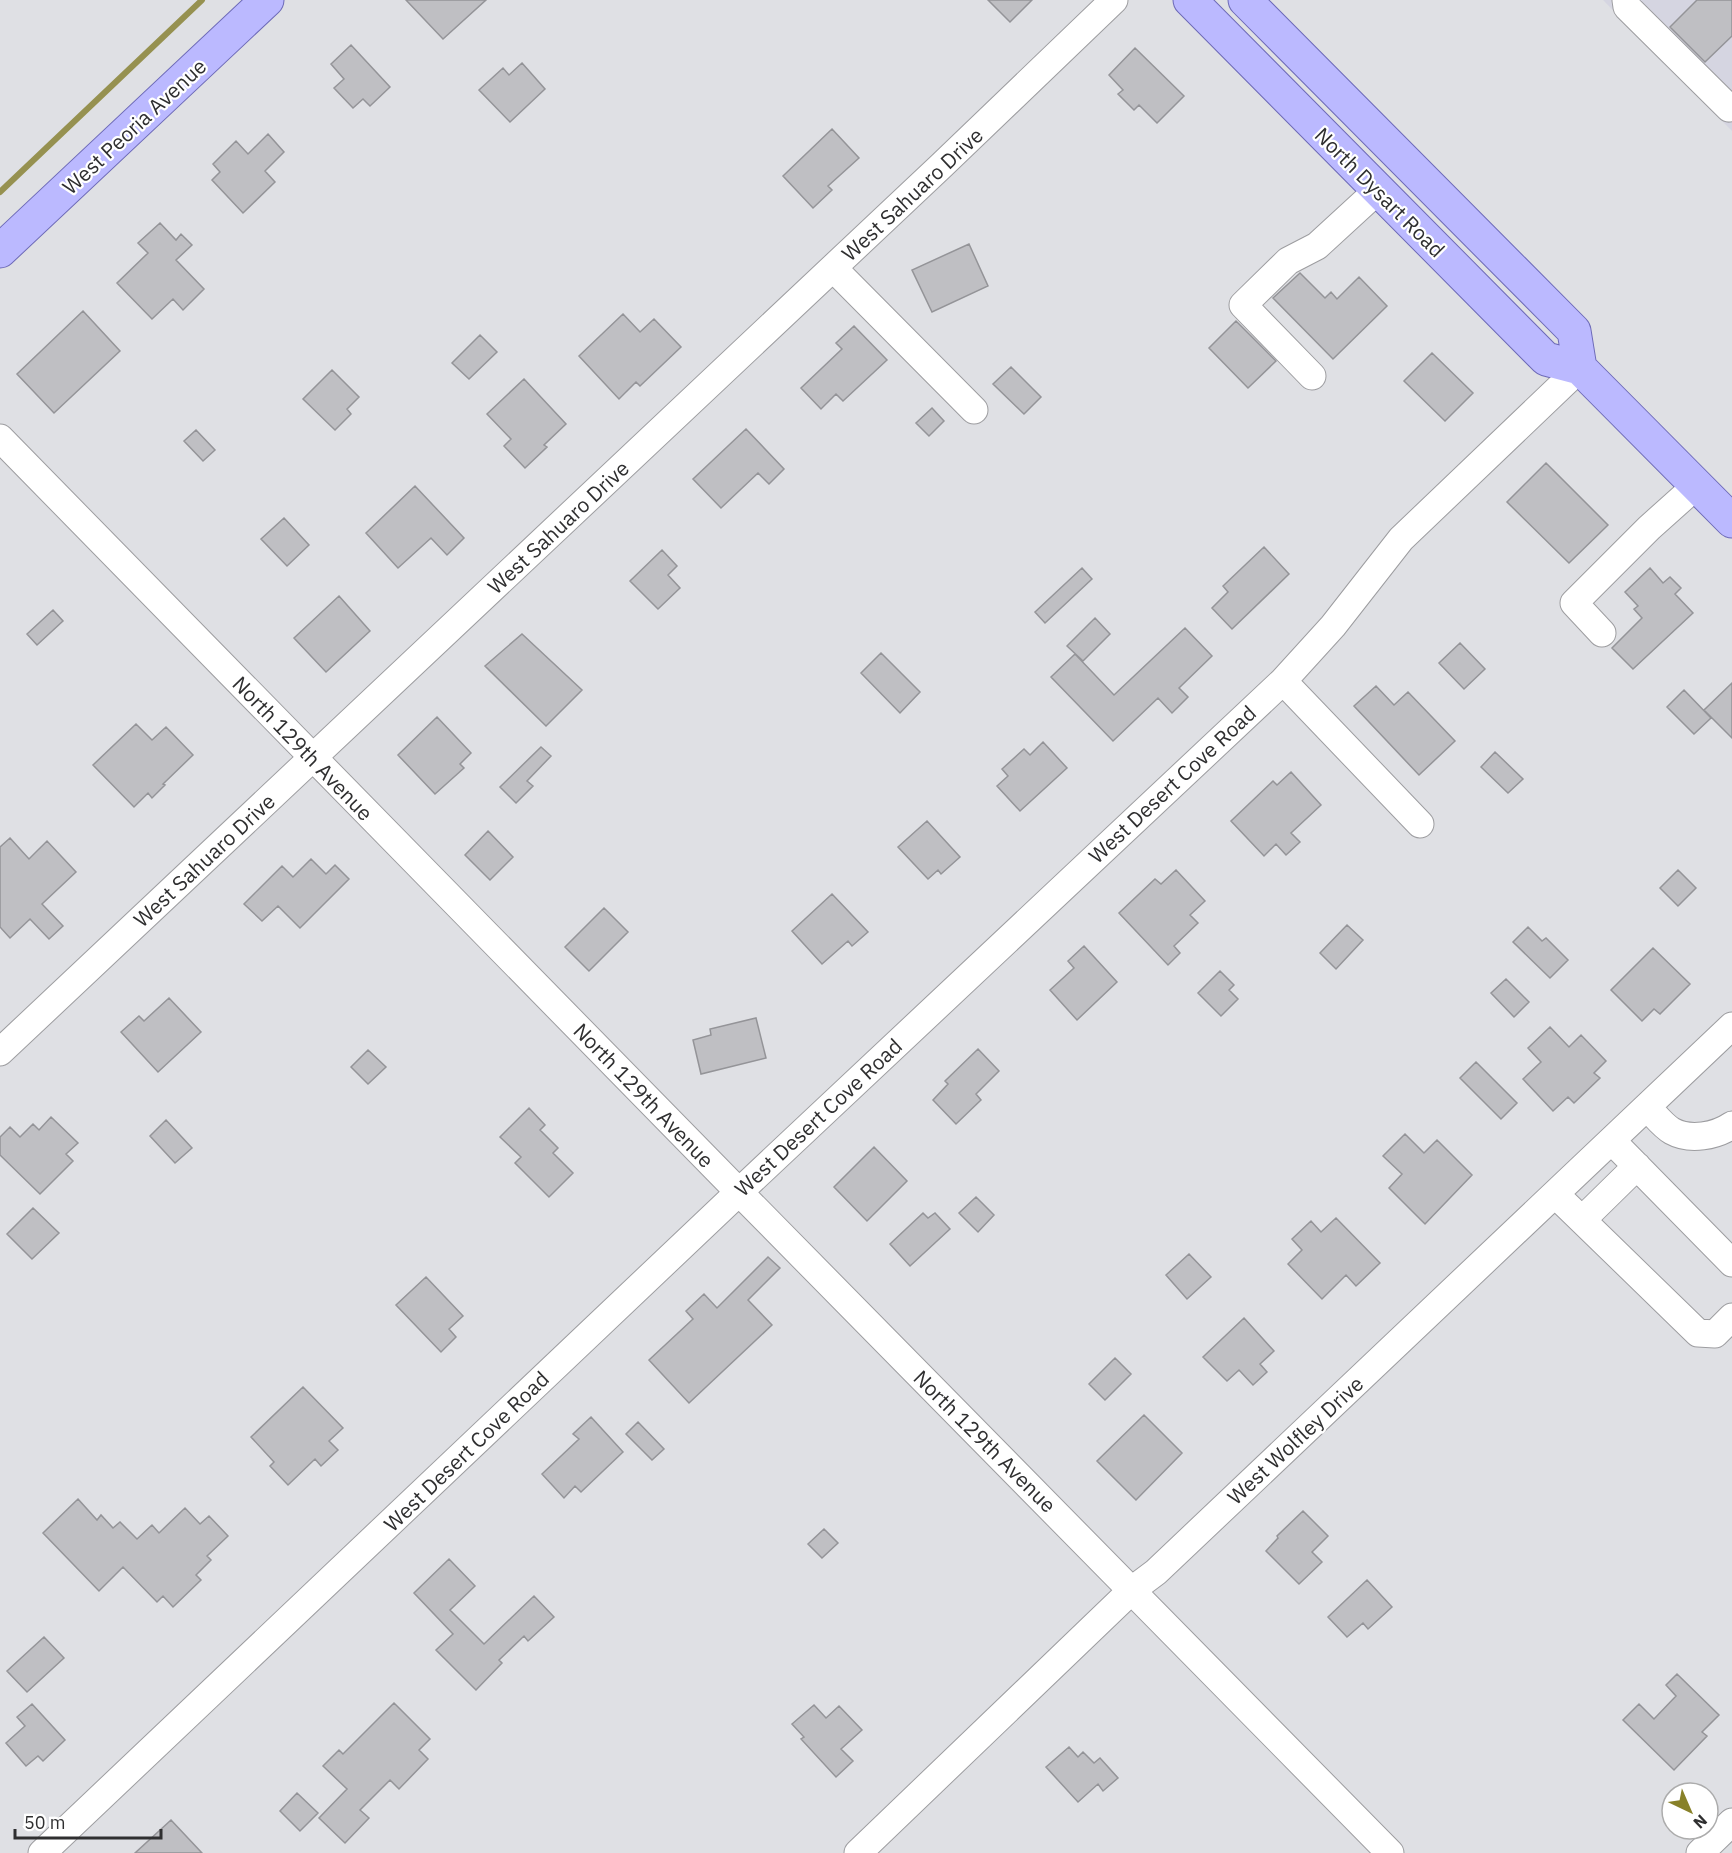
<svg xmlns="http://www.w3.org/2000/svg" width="1732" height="1853" font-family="'IBM Plex Sans',sans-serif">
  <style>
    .built { fill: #d5d5e1 }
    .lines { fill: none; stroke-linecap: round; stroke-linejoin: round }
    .stream { stroke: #969150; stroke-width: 6 }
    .building { fill: #bfbfc3; stroke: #949498; stroke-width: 1.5 }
    .minor-casing { stroke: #9d9da0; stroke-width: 29 }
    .major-casing { stroke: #6d6ab7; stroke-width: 35 }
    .minor { stroke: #fff; stroke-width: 27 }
    .major { stroke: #bbb9ff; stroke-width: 33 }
    .labels { text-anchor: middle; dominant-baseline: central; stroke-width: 4.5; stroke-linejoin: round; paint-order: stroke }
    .street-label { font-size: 21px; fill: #2f2f30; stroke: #fff }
  </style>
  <rect width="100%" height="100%" fill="#dfe0e4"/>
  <path class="built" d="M1603,0H1732V131Z"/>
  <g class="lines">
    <path class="stream" d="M0,192L202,0"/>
  </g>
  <path class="building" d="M406,0H486L443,39Z
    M988,0H1032L1010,22Z
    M1697,0H1732V36L1705,62L1670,27Z
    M351,45L390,87L370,106L363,99L353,108L334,88L344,79L331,64Z
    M1135,48L1184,96L1157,123L1139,105L1134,110L1118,94L1123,90L1109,75Z
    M522,63L545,89L510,122L479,90L503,68L509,75Z
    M832,129L859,158L828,186L832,190L813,208L783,176Z
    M268,134L284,152L265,171L275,182L243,213L212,180L220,172L213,164L236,141L248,154Z
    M160,223L176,240L181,234L192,245L176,260L204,289L183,310L173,299L152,319L117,283L148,253L138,243Z
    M969,244L988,286L932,312L912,270Z
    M1300,273L1325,298L1331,292L1337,299L1359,277L1387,306L1333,359L1273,298Z
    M83,311L120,351L54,413L17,374Z
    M623,314L640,332L654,319L681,347L640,386L636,382L619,399L579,356Z
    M1236,321L1276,361L1248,388L1209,348Z
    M854,326L887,360L843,401L836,394L821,409L801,388L842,349L836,343Z
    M480,335L497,352L469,379L452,363Z
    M1432,353L1473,393L1445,421L1404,381Z
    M1011,367L1041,397L1024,414L993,384Z
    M332,370L359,397L347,409L351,414L335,430L303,399Z
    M524,379L566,424L544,445L547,447L525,468L504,446L511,439L487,414Z
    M932,408L944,421L929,436L916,423Z
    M746,429L784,469L769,484L758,473L721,508L693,479Z
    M196,430L215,450L203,461L184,441Z
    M1546,463L1608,525L1569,563L1507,502Z
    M415,486L464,538L447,555L431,538L398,568L366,533Z
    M284,518L309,545L287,566L261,539Z
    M1264,547L1289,574L1232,629L1212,608L1228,592L1223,586Z
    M662,550L677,566L668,575L680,588L658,609L630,581Z
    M1082,568L1092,579L1045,623L1035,612Z
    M1650,568L1663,583L1670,577L1681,588L1675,594L1693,613L1633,669L1612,648L1642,618L1634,609L1638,606L1625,592Z
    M339,596L370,631L326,672L294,638Z
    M53,610L63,621L37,645L27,634Z
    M1095,618L1110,634L1083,661L1067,646Z
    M1185,628L1212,656L1179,688L1188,697L1172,713L1158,698L1113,741L1051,677L1075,654L1114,695Z
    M522,634L582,690L546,726L485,666Z
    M1460,643L1485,669L1464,689L1439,663Z
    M881,653L920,692L900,713L861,673Z
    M1732,683V738L1704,710Z
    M1376,686L1394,705L1408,692L1455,741L1419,775L1354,706Z
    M1684,690L1711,718L1694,734L1667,707Z
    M437,717L471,753L460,764L464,768L435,794L398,755Z
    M136,724L152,740L166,727L193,755L163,784L165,785L152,798L148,793L134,807L93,765Z
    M1043,742L1067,768L1020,811L997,786L1008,776L1002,769L1024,749L1030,755Z
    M541,747L551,756L527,781L533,786L516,803L500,787Z
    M1495,752L1523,779L1508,793L1481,767Z
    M1291,772L1321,805L1291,833L1300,842L1286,855L1276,844L1264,856L1231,821L1273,781L1277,785Z
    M927,821L960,857L941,874L938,870L928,879L898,847Z
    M488,831L513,857L490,880L465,855Z
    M10,838L29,859L47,841L76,872L42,904L63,926L49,939L30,919L10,938L0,927V847Z
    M311,859L326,874L335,865L349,879L300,928L278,906L262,921L244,904L282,866L293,877Z
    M1176,870L1205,901L1190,915L1198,923L1174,946L1180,953L1168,965L1119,913L1155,879L1161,884Z
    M1678,870L1696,888L1678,906L1660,888Z
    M832,894L868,932L852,946L848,941L822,964L792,931Z
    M604,908L628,932L589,971L565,947Z
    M1347,925L1363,940L1336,969L1320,953Z
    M1528,927L1542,941L1546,938L1568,960L1550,978L1513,942Z
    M1084,946L1117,982L1077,1020L1050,990L1074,968L1068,961Z
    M1653,948L1690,984L1660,1014L1654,1009L1642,1021L1611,990Z
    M1220,971L1234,985L1229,990L1238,999L1221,1016L1198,993Z
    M1506,979L1529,1002L1514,1017L1491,993Z
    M169,998L201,1032L158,1072L121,1032L139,1016L144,1021Z
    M756,1018L766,1058L701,1074L693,1040L711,1035L710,1029Z
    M1550,1027L1569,1047L1581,1035L1606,1061L1594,1073L1600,1078L1574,1103L1568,1097L1553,1111L1523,1079L1541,1062L1528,1048Z
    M978,1049L999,1071L976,1094L981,1100L956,1124L933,1100L948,1084L945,1081Z
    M368,1050L386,1067L368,1084L351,1067Z
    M1476,1062L1517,1103L1501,1119L1460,1078Z
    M529,1108L545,1125L540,1130L558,1148L553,1153L573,1173L549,1197L515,1163L521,1157L500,1137Z
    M51,1117L78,1143L66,1154L73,1161L40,1194L0,1155V1137L10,1127L20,1137L33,1124L39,1130Z
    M166,1120L192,1148L175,1163L150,1136Z
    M1405,1134L1424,1153L1437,1140L1472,1175L1425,1224L1389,1188L1402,1174L1383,1156Z
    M874,1147L907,1181L867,1221L834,1187Z
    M976,1197L994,1215L978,1232L959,1213Z
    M33,1208L59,1233L32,1259L7,1234Z
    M923,1213L928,1218L935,1213L950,1229L910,1266L890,1244Z
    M1336,1218L1380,1263L1356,1286L1346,1275L1322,1299L1288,1264L1302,1250L1292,1239L1311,1221L1321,1232Z
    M1189,1254L1211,1277L1187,1299L1166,1275Z
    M768,1257L780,1268L748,1300L772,1325L689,1403L649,1360L693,1319L686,1311L704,1294L717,1308Z
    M426,1277L463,1316L449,1329L456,1337L441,1352L396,1305Z
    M1244,1318L1274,1351L1260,1364L1267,1372L1253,1385L1239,1370L1227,1381L1203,1357Z
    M1115,1358L1131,1374L1105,1400L1089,1384Z
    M303,1387L343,1428L329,1441L338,1450L321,1466L315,1459L288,1485L270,1466L274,1462L251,1437Z
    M1144,1415L1182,1453L1136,1500L1097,1461Z
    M591,1417L623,1452L581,1492L575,1486L564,1498L542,1474L579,1439L573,1434Z
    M638,1422L664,1449L652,1460L626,1434Z
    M78,1499L97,1520L101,1515L113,1528L120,1522L137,1539L152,1525L159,1533L185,1508L200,1524L209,1516L228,1536L207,1556L211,1560L196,1575L201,1580L173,1607L163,1596L157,1602L123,1567L99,1591L43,1533Z
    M1303,1511L1328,1536L1312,1552L1322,1562L1299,1584L1266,1551L1278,1538L1277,1536Z
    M824,1529L838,1543L822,1558L808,1544Z
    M449,1559L475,1586L450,1610L484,1644L534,1596L554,1617L528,1641L524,1636L499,1660L502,1663L476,1690L436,1650L453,1634L414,1593Z
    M1367,1580L1392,1607L1368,1629L1363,1623L1347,1637L1328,1617Z
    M44,1637L64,1658L27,1692L7,1671Z
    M1677,1674L1719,1715L1702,1732L1707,1736L1674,1770L1623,1720L1639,1704L1654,1719L1676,1696L1666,1685Z
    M394,1703L430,1739L419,1750L428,1759L399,1789L390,1780L360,1810L369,1818L345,1843L319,1818L347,1789L323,1766L339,1750L343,1754Z
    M32,1704L65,1740L43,1761L38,1756L26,1766L6,1743L25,1726L17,1717Z
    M814,1705L826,1718L839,1706L862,1730L841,1749L853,1761L836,1777L801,1739L804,1737L792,1724Z
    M1069,1747L1078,1757L1083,1752L1094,1763L1100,1758L1118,1778L1103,1791L1098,1784L1078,1802L1046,1767Z
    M297,1793L318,1813L300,1831L280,1811Z
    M171,1820L202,1853H135Z"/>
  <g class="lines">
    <g class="minor-casing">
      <path id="minor" d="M1626,0L1627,7L1729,108L1732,107
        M833,268L974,410
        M1312,376L1243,305L1288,261L1317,246L1378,190
        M0,438L739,1192L1390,1853
        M1602,633L1574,603L1649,528L1697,485
        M1283,681L1420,824
        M0,1052L941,166L1114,0
        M1647,1107C1654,1114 1663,1126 1672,1131C1690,1141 1716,1136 1732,1125
        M1612,1141L1732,1263
        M1555,1194L1698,1333L1715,1334L1732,1317
        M1582,1220L1637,1166
        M42,1853L739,1192L1283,681L1333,626L1401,539L1580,368
        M858,1853L1132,1590L1156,1572L1732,1026
        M1700,1853L1732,1822"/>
    </g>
    <g class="major-casing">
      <path id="major" d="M1190,0L1546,359L1580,368L1732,521
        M1245,0L1574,331L1580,368
        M0,251L267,0"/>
    </g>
    <use href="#minor" class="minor"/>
    <use href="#major" class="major"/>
  </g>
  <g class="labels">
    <g class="street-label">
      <text transform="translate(134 126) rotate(-43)">West Peoria Avenue</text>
      <text transform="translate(1380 192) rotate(45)">North Dysart Road</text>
      <text transform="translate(912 194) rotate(-43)">West Sahuaro Drive</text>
      <text transform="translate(558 527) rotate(-43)">West Sahuaro Drive</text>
      <text transform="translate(303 748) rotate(46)">North 129th Avenue</text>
      <text transform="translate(1172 784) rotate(-43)">West Desert Cove Road</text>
      <text transform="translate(204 860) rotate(-43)">West Sahuaro Drive</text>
      <text transform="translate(644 1095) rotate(46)">North 129th Avenue</text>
      <text transform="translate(818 1117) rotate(-43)">West Desert Cove Road</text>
      <text transform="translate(1295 1440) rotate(-43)">West Wolfley Drive</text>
      <text transform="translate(985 1441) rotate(45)">North 129th Avenue</text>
      <text transform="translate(466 1451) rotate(-44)">West Desert Cove Road</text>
    </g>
  </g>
  <g transform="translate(1690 1811) rotate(136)"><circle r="28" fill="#ffffff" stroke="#acacac" stroke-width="1.5"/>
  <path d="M0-4.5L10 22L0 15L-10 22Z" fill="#888129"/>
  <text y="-9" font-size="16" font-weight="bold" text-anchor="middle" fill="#2f2f30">N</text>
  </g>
  <path d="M15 1829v9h146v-9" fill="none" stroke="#2f2f30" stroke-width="3"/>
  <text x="24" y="1829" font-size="18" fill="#2f2f30" stroke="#ffffff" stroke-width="4.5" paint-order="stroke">50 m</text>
</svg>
